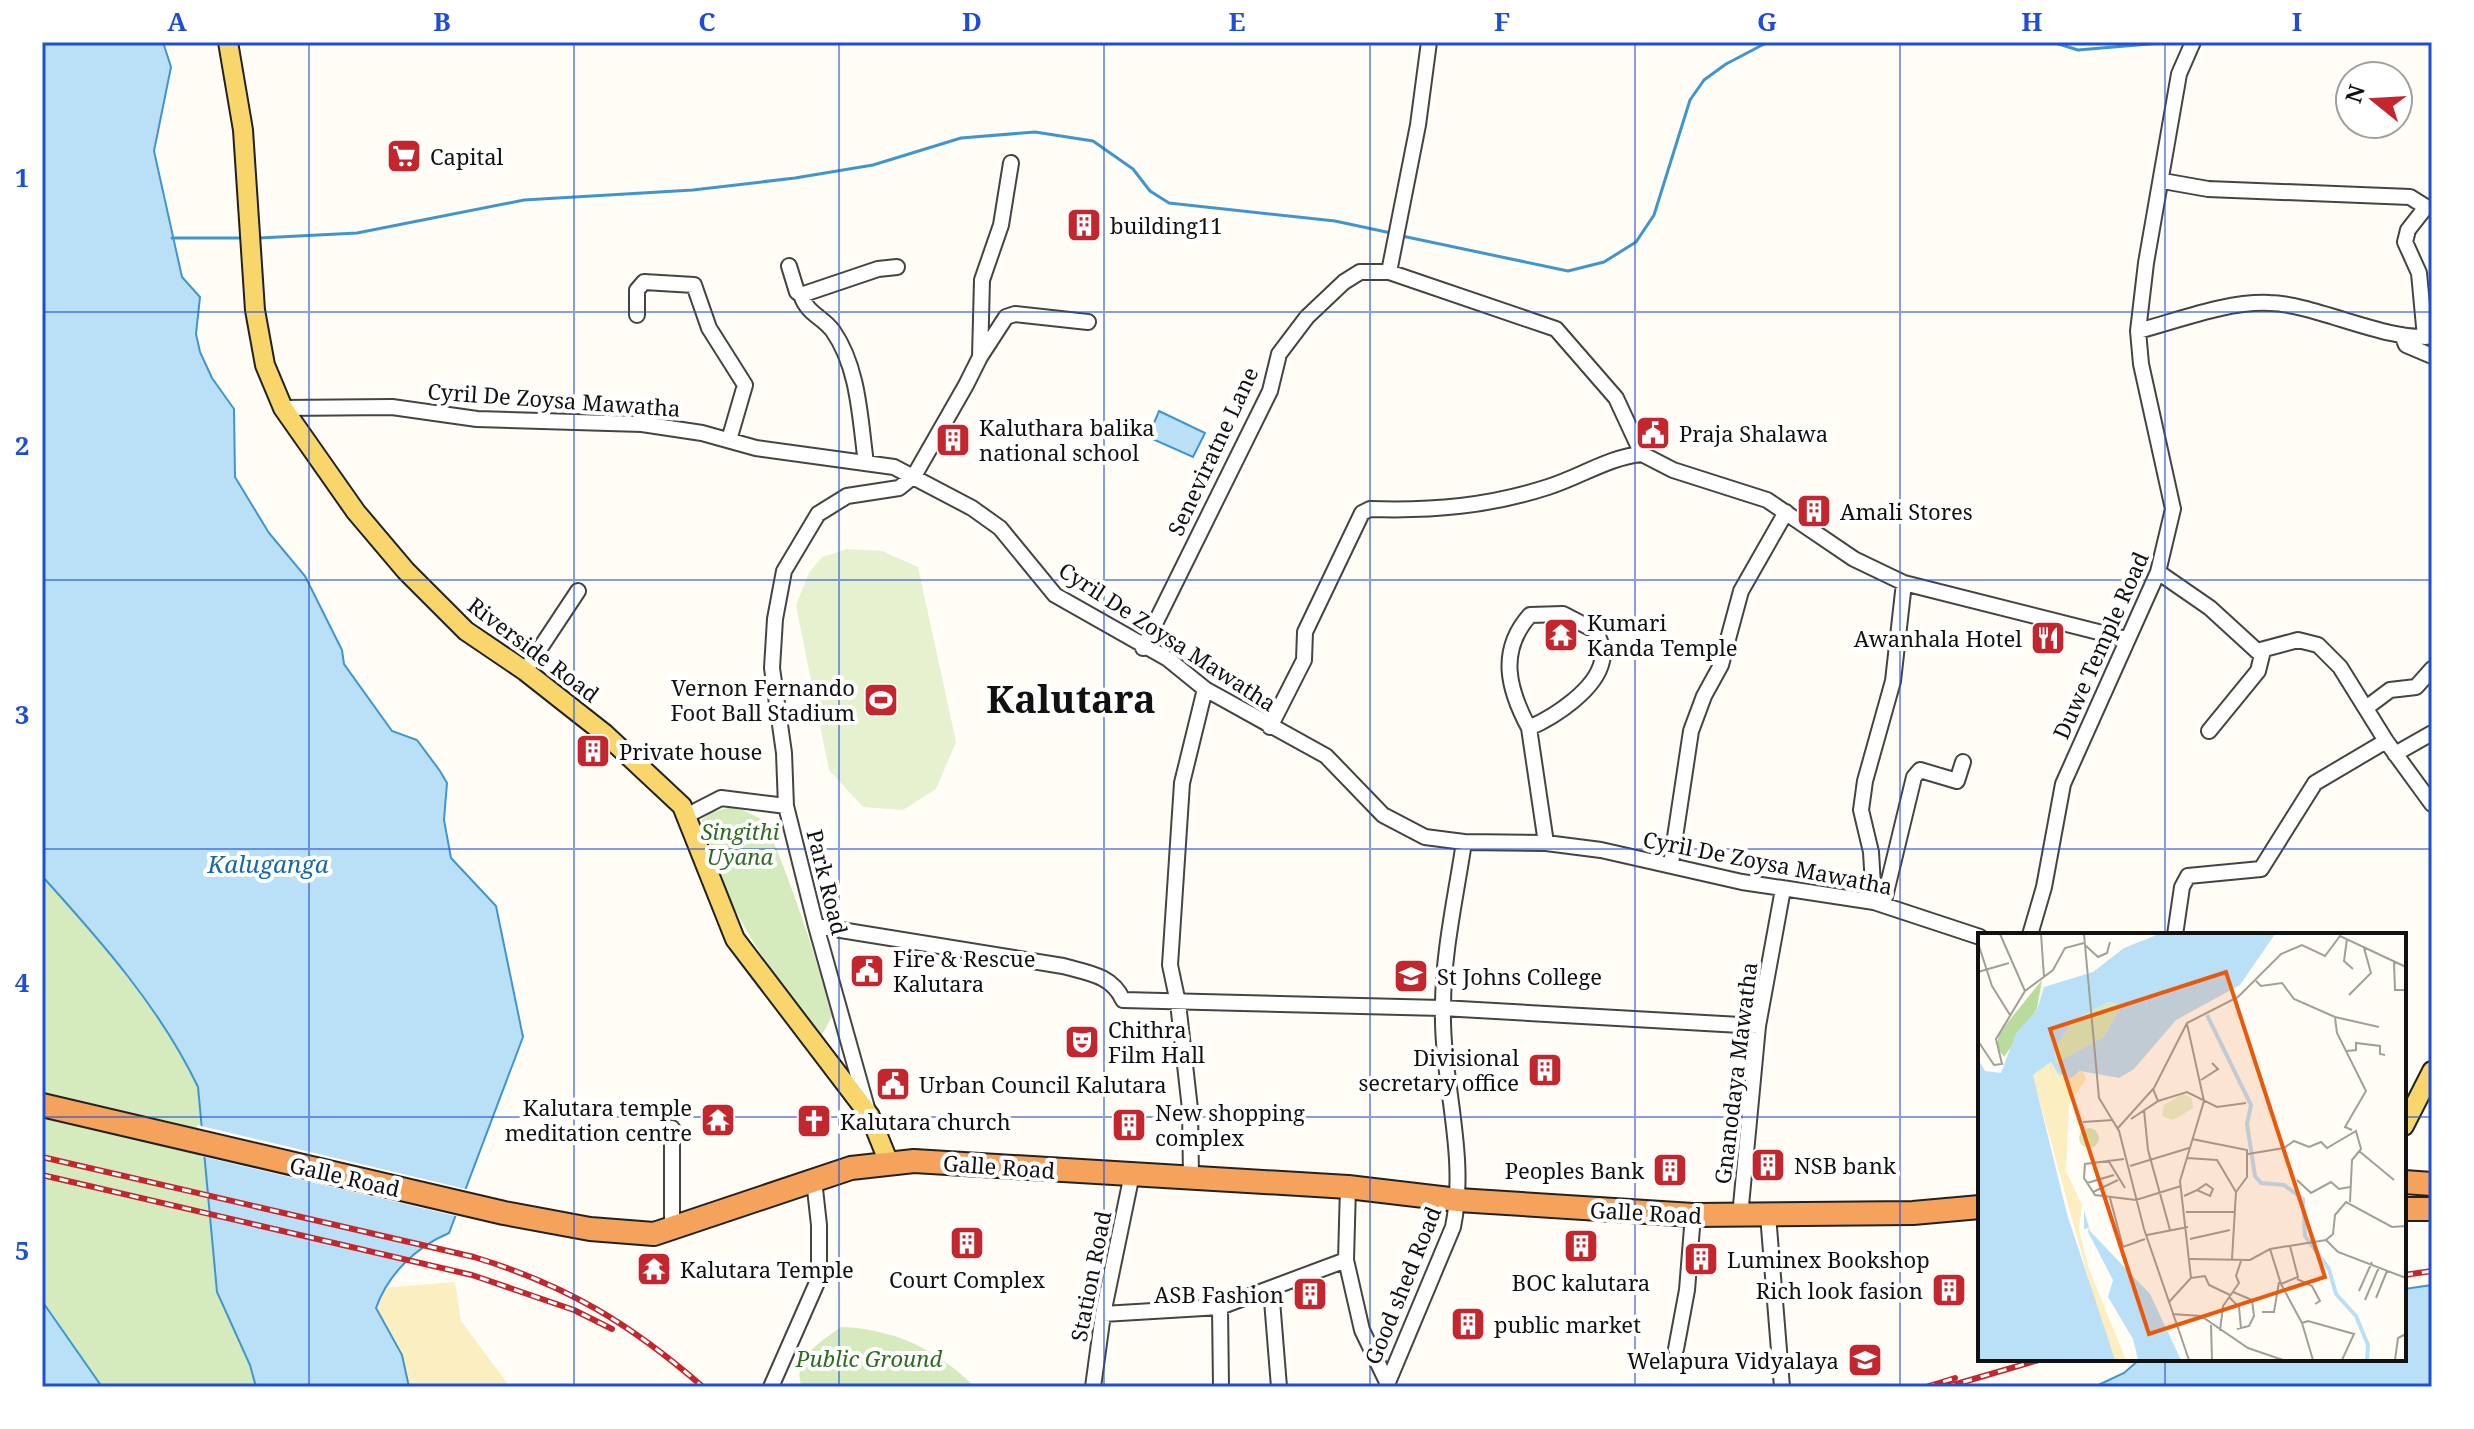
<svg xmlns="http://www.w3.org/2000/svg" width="2474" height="1429" font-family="'Noto Serif',serif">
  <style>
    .green { fill: #d5ebbd }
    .sand { fill: #fbeec1 }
    .pitch { fill: #e6f2cf }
    .water { fill: #b9e0f7; stroke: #3f96cf; stroke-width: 2 }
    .pier { fill: #fffdf5 }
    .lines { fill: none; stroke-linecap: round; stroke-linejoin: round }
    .stream { stroke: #3f96cf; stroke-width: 3 }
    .minor-casing { stroke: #444; stroke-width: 18 }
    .major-casing { stroke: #222; stroke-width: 22 }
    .highway-casing { stroke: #222; stroke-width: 26 }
    .minor { stroke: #fff; stroke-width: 14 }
    .major { stroke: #f9d66b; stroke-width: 18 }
    .highway { stroke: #f5a25d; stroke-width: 22 }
    .rail-casing { stroke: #c4262e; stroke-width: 6 }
    .rail { stroke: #fff; stroke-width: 3; stroke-dasharray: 9; stroke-linecap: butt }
    .grid { fill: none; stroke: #1d4ed8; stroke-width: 2; stroke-opacity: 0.55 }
    .labels { text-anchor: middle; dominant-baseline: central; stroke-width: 8; stroke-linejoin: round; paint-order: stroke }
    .poi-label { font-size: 22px; fill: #111; stroke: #fff; text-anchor: start }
    .street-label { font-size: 22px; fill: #111; stroke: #fff }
    .park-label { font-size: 22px; font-style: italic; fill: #2f6b1f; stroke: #fff }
    .water-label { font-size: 24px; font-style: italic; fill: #1768a6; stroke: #fff }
    .town-label { font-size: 38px; font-weight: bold; fill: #111; stroke: #fff }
    .inset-river { fill: none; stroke: #b9e0f7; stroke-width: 4 }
    .inset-road { fill: none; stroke: #a09f9a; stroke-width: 2 }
    .view { fill: #e8590c; fill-opacity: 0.15; stroke: #e8590c; stroke-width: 4 }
    .inset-edge { fill: none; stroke: #111; stroke-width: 4 }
    .neatline { fill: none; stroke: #1d4ed8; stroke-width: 3 }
    .grid-label { font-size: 26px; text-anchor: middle; font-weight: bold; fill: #1d4ed8 }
  </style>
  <rect width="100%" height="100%" fill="#fffdf5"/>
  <path class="green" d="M735,806L765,821C792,885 814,949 832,1016L822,1035C801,1025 800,1011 787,993C750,939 716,886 701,821L709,813Z
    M42,876C100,940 161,1009 198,1087L217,1292L250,1365L256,1387H102L42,1301Z
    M841,1327C895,1329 936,1349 975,1387H802C790,1359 822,1341 841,1327Z"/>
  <path class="sand" d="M455,1282L461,1321L510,1387H409L402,1355L376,1308L383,1288Z"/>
  <path class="pitch" d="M847,549L882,551L918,567L956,742L936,789L903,810L863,807L829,770L796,605L809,573L822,557Z"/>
  <path class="water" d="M42,42H163L171,67L154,151L182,277L200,297L196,334L200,352L212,378L234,409L235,477L269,533L305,576L342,650L344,664L392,731L417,740L440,771L447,783L444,820L451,858L496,906L523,1037L449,1233C416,1247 388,1274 376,1308L402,1355L409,1387H256L250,1365L217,1292L198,1087C161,1009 100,940 42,876Z
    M1159,411L1205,433L1193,457L1148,437Z
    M2432,1285V1387H2094L2124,1373L2140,1359H2404V1289Z
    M42,1301L102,1387H42Z"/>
  <path class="pier" d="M197,1125L470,1190L460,1217L200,1156Z"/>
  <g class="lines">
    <path class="stream" d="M2052,42L2078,50L2173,42
      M1402,236L1568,271L1604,262L1636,242L1654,215L1690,100L1704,80L1726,64L1768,42
      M172,238H243
      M259,238L357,233L524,200L693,190L795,178L873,165L961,138L1035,132L1093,141L1133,169L1150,191L1169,203L1335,221L1391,233"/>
    <g class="minor-casing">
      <path id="minor" d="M2163,181L2208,189L2410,197L2426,207L2408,230L2405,242L2419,273L2425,337
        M789,266L797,292L801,295L878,269L897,267
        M1389,272L1418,125L1429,42
        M801,295C808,315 822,316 833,331C859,368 860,420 866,463
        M637,315V290L644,282L694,285L709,328L745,385L729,440
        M2138,331C2180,320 2227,301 2270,303C2316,304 2389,343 2432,336
        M2402,335L2406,345L2432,356
        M980,357L1006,317L1015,314L1088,322
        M283,408L392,407L477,419L642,424L702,433L756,448L894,467L972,508L1000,528L1055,595L1168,659L1205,689L1326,756L1383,815L1425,837L1464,842L1546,843L1601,850L1742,882L1874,902L1980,937
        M1642,454L1673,470L1767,500L1854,559L1904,583L2126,639
        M2158,572L2210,608L2257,651L2298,640L2318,645L2340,667L2386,741L2432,804
        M1143,648L1270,391L1279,354L1307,317L1344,282L1360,272H1389L1556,329L1616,398L1642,454
        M525,671L578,591
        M2366,708L2390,690L2416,687L2432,669
        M1270,727L1304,660L1305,632L1362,513L1370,509C1433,511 1489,506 1548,487C1580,477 1609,457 1642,454
        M1529,728C1508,689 1498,651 1530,615L1563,614L1596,631C1600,641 1605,651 1602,661C1596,690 1554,717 1529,728L1546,843
        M2209,731L2258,671L2263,651
        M2395,754L2432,733
        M786,806L784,753L772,668L775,619L784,571L818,514L847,496L899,488L914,476L966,385L980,357L982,280L1001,225L1011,163
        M686,816L721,798L786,806L816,926L867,1108
        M1671,864L1691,731L1704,696L1721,665L1741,591L1786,512
        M1874,902L1871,852L1861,810L1865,781L1893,681L1904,583
        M1883,905L1914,777L1920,770L1957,781L1963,762
        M816,926L1063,966C1088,973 1112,975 1123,1000L1442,1008L1758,1026
        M2030,935L2044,887L2063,784L2158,572L2173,509L2141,364L2138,331L2146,263L2179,74L2193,42
        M2175,935L2182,887L2188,876L2261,869L2315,783L2386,741
        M672,1128V1227
        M1191,1176L1190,1109L1178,1003L1170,965L1182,783L1205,689
        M1348,1187L1346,1260L1362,1330L1387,1382
        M1768,1215L1782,1387
        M1740,1216L1758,1026L1783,889
        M1271,1288L1279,1387
        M1220,1307L1221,1387
        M1103,1314L1220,1307L1346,1260
        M1676,1349L1687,1290L1693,1215
        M771,1387L819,1278V1225L814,1180
        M1093,1387L1103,1314L1132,1174
        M1386,1387L1453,1227C1468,1153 1441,1081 1443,1007C1443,952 1456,896 1464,842"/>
    </g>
    <g class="major-casing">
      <path id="major" d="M228,42L243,130L255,310L265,365L283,408L356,512L406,571L466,631L525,671L605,734L682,806L735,939L870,1116L889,1163
        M2404,1126L2432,1071"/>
    </g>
    <g class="highway-casing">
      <path id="highway" d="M42,1105L504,1213L590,1229L654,1234L851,1168L914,1161L1348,1187L1458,1200L1693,1215L1913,1213L1980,1207
        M2404,1182L2432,1184
        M2404,1209H2432"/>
    </g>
    <use href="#minor" class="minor"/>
    <use href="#major" class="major"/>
    <use href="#highway" class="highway"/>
    <g class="rail-casing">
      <path id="rail" d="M42,1157L474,1257C566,1285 631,1324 703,1387
        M42,1175L472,1275L574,1310L612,1329
        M2404,1275L2432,1271
        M1926,1387L1955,1378
        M1946,1387L2042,1359"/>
    </g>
    <use href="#rail" class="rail"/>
  </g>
  <path class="grid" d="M309,42V1387M574,42V1387M839,42V1387M1104,42V1387M1370,42V1387M1635,42V1387M1900,42V1387M2165,42V935M42,312H2432M42,580H2432M42,849H2432M42,1117H1980M2404,1117H2432M2165,1359V1387"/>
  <defs>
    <g id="supermarket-square" transform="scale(1.8)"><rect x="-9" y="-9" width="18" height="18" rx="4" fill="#c4262e" stroke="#fff"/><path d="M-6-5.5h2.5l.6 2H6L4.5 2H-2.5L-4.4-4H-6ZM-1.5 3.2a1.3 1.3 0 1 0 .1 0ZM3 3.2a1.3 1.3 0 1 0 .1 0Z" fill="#fff"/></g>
    <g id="building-square" transform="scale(1.8)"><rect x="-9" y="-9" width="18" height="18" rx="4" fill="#c4262e" stroke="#fff"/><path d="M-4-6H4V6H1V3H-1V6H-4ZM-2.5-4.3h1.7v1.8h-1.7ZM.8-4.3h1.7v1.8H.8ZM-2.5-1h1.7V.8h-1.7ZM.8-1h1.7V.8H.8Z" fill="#fff"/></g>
    <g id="civic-square" transform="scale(1.8)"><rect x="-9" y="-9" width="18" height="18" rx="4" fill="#c4262e" stroke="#fff"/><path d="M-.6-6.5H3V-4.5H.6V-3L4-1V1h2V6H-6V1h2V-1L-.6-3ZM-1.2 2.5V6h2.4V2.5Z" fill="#fff"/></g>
    <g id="temple-square" transform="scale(1.8)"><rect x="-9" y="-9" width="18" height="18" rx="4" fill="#c4262e" stroke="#fff"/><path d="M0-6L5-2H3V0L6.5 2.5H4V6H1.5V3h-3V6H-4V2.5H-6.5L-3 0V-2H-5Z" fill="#fff"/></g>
    <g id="restaurant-square" transform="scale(1.8)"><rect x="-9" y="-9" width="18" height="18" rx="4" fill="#c4262e" stroke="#fff"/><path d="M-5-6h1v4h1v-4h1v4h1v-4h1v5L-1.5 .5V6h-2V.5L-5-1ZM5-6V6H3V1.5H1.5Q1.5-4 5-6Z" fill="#fff"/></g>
    <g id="stadium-square" transform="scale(1.8)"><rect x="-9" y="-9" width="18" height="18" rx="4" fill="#c4262e" stroke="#fff"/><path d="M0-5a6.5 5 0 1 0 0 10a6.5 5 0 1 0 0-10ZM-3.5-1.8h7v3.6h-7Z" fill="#fff"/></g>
    <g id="school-square" transform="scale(1.8)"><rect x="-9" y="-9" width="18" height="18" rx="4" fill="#c4262e" stroke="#fff"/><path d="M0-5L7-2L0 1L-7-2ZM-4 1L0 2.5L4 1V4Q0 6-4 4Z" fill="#fff"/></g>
    <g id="theatre-square" transform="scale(1.8)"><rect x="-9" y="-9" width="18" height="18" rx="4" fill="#c4262e" stroke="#fff"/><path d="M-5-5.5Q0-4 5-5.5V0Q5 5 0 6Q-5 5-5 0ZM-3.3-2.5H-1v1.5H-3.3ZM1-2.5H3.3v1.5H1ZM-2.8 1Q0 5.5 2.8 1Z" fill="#fff"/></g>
    <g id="church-square" transform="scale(1.8)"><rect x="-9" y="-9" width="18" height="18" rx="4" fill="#c4262e" stroke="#fff"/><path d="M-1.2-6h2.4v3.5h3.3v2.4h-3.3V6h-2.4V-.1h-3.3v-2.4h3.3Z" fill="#fff"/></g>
  </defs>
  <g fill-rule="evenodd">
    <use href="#supermarket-square" x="404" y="156"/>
    <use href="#building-square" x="1084" y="225"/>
    <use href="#civic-square" x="1653" y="433"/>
    <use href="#building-square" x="953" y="440"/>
    <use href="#building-square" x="1814" y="511"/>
    <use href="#temple-square" x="1561" y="635"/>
    <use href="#restaurant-square" x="2048" y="638"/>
    <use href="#stadium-square" x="881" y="700"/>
    <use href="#building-square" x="593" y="751"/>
    <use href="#civic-square" x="867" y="971"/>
    <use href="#school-square" x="1411" y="976"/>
    <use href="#theatre-square" x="1082" y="1042"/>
    <use href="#building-square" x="1545" y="1070"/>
    <use href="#civic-square" x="893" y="1084"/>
    <use href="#temple-square" x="718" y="1120"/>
    <use href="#church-square" x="814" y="1121"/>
    <use href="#building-square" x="1129" y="1125"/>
    <use href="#building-square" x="1768" y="1165"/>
    <use href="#building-square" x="1670" y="1170"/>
    <use href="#building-square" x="967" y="1243"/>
    <use href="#building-square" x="1581" y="1246"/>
    <use href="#building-square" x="1701" y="1259"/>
    <use href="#temple-square" x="654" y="1269"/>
    <use href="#building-square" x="1949" y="1290"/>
    <use href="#building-square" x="1310" y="1294"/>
    <use href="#building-square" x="1468" y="1324"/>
    <use href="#school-square" x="1865" y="1360"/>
  </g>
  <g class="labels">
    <g class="poi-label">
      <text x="430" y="156">Capital</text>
      <text x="1110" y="225">building11</text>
      <text x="979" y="427">Kaluthara balika<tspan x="979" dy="25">national school</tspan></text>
      <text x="1679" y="433">Praja Shalawa</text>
      <text x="1840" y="511">Amali Stores</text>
      <text x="1587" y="622">Kumari<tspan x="1587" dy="25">Kanda Temple</tspan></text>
      <text x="2022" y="638" text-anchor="end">Awanhala Hotel</text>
      <text x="855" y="687" text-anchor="end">Vernon Fernando<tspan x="855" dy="25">Foot Ball Stadium</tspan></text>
      <text x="619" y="751">Private house</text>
      <text x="893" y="958">Fire &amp; Rescue<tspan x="893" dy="25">Kalutara</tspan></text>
      <text x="1437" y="976">St Johns College</text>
      <text x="1108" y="1029">Chithra<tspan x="1108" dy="25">Film Hall</tspan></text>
      <text x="1519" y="1057" text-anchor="end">Divisional<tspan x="1519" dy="25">secretary office</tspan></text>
      <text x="919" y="1084">Urban Council Kalutara</text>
      <text x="692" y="1107" text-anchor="end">Kalutara temple<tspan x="692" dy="25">meditation centre</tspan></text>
      <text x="1155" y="1112">New shopping<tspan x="1155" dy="25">complex</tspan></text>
      <text x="840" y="1121">Kalutara church</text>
      <text x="1794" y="1165">NSB bank</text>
      <text x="1644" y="1170" text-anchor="end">Peoples Bank</text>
      <text x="1727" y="1259">Luminex Bookshop</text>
      <text x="680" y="1269">Kalutara Temple</text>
      <text x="967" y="1279" text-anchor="middle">Court Complex</text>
      <text x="1581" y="1282" text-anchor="middle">BOC kalutara</text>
      <text x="1923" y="1290" text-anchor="end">Rich look fasion</text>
      <text x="1284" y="1294" text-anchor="end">ASB Fashion</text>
      <text x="1494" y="1324">public market</text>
      <text x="1839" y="1360" text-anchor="end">Welapura Vidyalaya</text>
    </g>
    <g class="street-label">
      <text transform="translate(554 399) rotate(4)">Cyril De Zoysa Mawatha</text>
      <text transform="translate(1212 451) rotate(-65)">Seneviratne Lane</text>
      <text transform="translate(1168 636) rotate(33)">Cyril De Zoysa Mawatha</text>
      <text transform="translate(2100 645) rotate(-66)">Duwe Temple Road</text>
      <text transform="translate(534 649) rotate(37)">Riverside Road</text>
      <text transform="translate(1768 862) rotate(11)">Cyril De Zoysa Mawatha</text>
      <text transform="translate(828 882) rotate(76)">Park Road</text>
      <text transform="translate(1735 1073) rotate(-83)">Gnanodaya Mawatha</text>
      <text transform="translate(999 1166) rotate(4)">Galle Road</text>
      <text transform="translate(345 1176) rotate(13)">Galle Road</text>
      <text transform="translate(1646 1212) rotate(3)">Galle Road</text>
      <text transform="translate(1090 1276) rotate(-79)">Station Road</text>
      <text transform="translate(1402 1285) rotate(-68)">Good shed Road</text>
    </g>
    <g class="park-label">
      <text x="740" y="831">Singithi<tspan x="740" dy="25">Uyana</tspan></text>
      <text x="869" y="1358">Public Ground</text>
    </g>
    <g class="water-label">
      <text x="268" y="863">Kaluganga</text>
    </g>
    <g class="town-label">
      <text x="1071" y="698">Kalutara</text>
    </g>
  </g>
  <g transform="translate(1978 933)">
    <rect width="428" height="428" fill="#fffdf5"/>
    <path d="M131,69L144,72L125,104L78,130L77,115L96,87ZM101 205a10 10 0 1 1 20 0a10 10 0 1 1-20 0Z" fill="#d5ebbd"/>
    <path d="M64,47L59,76L26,124L19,114L21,100Z" fill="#b9dc9c"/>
    <path d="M73,129L80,141L88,144L105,138L108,146L91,171L88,238L104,272L101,296L111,336L148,427H137L119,377L59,158L46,137L55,142Z" fill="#fbeec1"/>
    <path d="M205,161L214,165L215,175L195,187L184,183L186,172Z" fill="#e6f2cf"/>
    <path d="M181,1H297L262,52L198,87L156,136L141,145L102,138L93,145L80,141L73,129L55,142L89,281L137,427H0V126L7,138L23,140L38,100L59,77L66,54L115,39L146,15ZM131,69L144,72L125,104L78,130L77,115L96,87ZM106,277L112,298L172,361L203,427H160L155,406L130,364L135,347L110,299L111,295L106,296Z" fill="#b9e0f7" fill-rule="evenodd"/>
    <path class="inset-river" d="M229,82L273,172L269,191L277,243L283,250L306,252L325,266L327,303L351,336L358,361L378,383L390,412L389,427"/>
    <path class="inset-road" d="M22,1L47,58M63,1L66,44M106,1L121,165L141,198L166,296L211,427M369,6L366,28L375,36M0,10L14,53L32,82M107,12L120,24L129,20L132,9M416,29L417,57H428M0,39L31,30M278,48L283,53L304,50L316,66L357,84L401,94M371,62L393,40L386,15M357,85L359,100L388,158L367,194L374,197M0,108L16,132L24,131L18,106L47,58L75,37L87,15L106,10M369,118L378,117V110L402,113V121L407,122M223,147L240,136L234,130M180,168L209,159L239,174L268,170M166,177L170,217L192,297M153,186L180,168L175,156M105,189L135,187M140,195L176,155L209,90L260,64L303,21L324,12L347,23L362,3L428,34M214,206L269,217V244L258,259M381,218L416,247M270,221L306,215L316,208L331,214L343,209L349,215L378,198L383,216L374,227L372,269M209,225L239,227L258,259M146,226L107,231L106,245L117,262L158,267L203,253M130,227L147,255M152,233L211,215M319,247L333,260L353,249L361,256L372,254M109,250L136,242M115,259L140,247M206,263L219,257L232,263L235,256L228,251L219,257M132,265L145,314L167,306M208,279H256M169,302L210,294M212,306L252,297M348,307L360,319L428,345M292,316L303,351L324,390M212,326L272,327L292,316L348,307L355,301L357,282L368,269L414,294L428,293M254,326L258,259M213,345L227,343L231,352L252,362M319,346L334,353L342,368L337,371M303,351L320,344L312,313M381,358L394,329M255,359L274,367L276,383L271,393L259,396M251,364L261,374L263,396M398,365L409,338M387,367L401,334M191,369L213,345L202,248L226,168L209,91M284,379H296L301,349M194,381L223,383L270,415L305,427M233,392L234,427M242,398L245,373L261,350L258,343L263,328M335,427L324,390L330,388L376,401L364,427M417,427L420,405L428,401"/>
    <path class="view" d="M248,39L347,344L171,401L72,96Z"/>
    <rect width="428" height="428" class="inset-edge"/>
  </g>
  <rect width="2474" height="1429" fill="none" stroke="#ffffff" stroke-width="88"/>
  <g transform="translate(2374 100) rotate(288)"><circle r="38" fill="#ffffff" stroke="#a0a0a0" stroke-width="2"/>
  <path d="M0-6L14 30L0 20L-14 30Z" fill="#c4262e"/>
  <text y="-12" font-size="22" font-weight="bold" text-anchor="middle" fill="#111111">N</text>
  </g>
  <rect x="44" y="44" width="2386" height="1341" class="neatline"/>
  <g class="grid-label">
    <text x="177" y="31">A</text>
    <text x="442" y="31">B</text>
    <text x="707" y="31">C</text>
    <text x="972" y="31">D</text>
    <text x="1237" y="31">E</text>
    <text x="1502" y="31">F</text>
    <text x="1767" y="31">G</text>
    <text x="2032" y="31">H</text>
    <text x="2297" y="31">I</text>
    <text x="22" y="187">1</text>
    <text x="22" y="455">2</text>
    <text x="22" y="724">3</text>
    <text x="22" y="992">4</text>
    <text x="22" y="1260">5</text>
  </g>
</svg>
